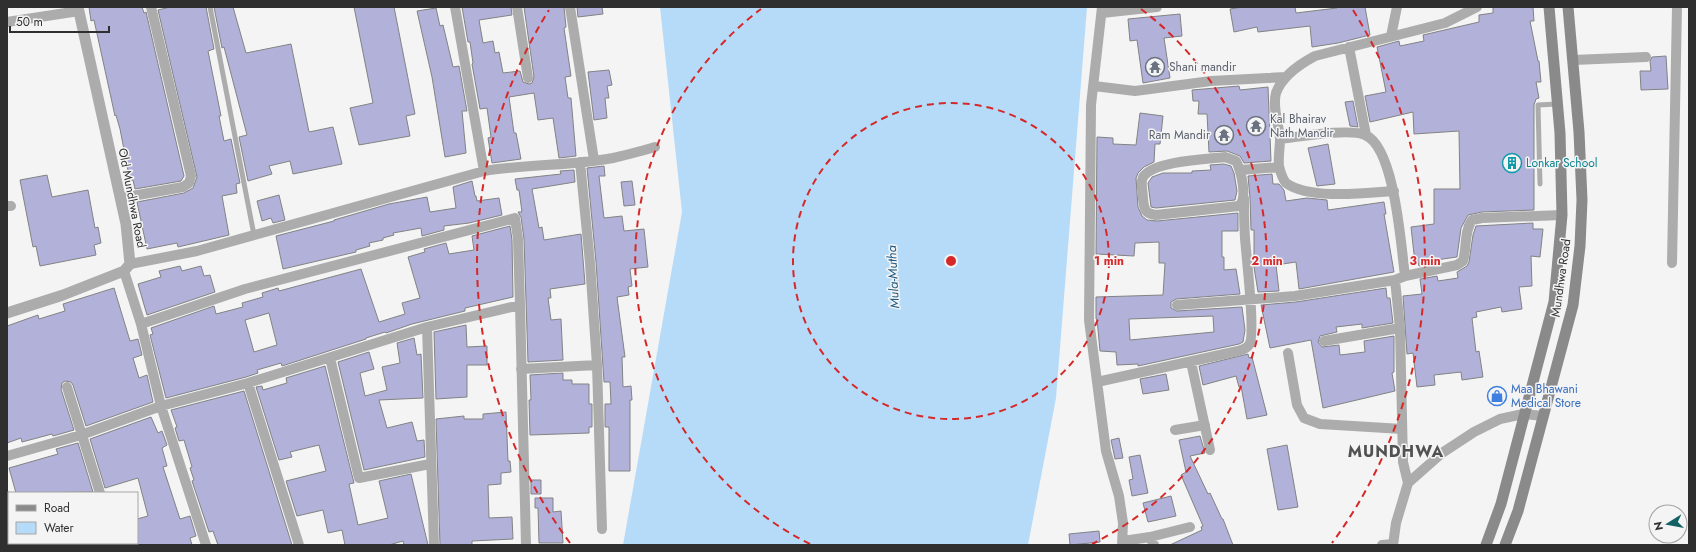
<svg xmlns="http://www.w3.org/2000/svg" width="1696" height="552" font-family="Jost,sans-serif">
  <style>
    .water { fill: #b5dbf9 }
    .building { fill: #b1b1d9; stroke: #828383; fill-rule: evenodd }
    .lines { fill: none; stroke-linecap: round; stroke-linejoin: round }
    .service { stroke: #adacac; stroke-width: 5 }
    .minor { stroke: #adacac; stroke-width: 10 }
    .tertiary { stroke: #adacac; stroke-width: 11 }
    .secondary { stroke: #8b8a8a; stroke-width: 11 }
    .ring { fill: none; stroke: #d62828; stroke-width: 2; stroke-dasharray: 7 5 }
    .labels { text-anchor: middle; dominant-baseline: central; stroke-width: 3; stroke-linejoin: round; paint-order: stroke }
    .worship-label { font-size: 12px; fill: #5b616d; stroke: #f4f4f5; text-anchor: start }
    .culture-label { font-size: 12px; fill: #0d838f; stroke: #f4f4f5; text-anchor: start }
    .street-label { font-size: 12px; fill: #2f2f2f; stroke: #f4f4f5 }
    .shop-label { font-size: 12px; fill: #366cbe; stroke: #f4f4f5; text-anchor: start }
    .water-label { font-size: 13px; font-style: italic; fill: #225c83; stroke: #f4f4f5 }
    .district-label { font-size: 16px; font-weight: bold; letter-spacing: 1px; fill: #515152; stroke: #f4f4f5 }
    .centre { fill: #d62828; stroke: #f4f4f5; stroke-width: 2 }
    .ring-label { font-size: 12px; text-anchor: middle; font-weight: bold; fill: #d62828; stroke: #f4f4f5; stroke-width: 3; stroke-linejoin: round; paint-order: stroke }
  </style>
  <rect width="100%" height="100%" fill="#f4f4f5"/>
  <path class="water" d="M660,7H1087L1056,398L1028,545H623L682,212Z"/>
  <path class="building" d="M89,7H142L144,13L146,12L184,176L181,181L135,189L133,180L130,181L120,129L116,115L115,116L94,20L91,21Z
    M170,7H206L214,49L208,51L221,116H219L224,141L231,139L240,183L236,184L237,193L222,196L229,235L178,247L177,243L147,249L137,202L184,193L193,188L197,177L158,10Z
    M214,7H233L246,53L291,44L309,132L333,127L342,164L293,174L290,161L269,166L272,174L248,181L239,137L247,135L224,47L222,48Z
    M354,7H394L415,114L406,116L410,136L359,145L350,108L373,103Z
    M462,7H511L512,15L479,20L483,43L493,41L495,53L499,52L503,73L520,71L523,82L529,84L532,83L534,77L524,7H564L566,27L564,28L571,76L565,77L568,98H571L576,156L559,158L553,118L538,120L534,93L509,97L514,133H516L521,159L492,163L488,138L491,137L487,108L480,109L472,64L473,63L470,42H468Z
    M577,7H602L603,14L578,17Z
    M1243,7H1295L1296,13L1337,8L1336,7H1365L1370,35L1338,43L1312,47L1310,26L1258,32L1257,27L1234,32L1230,9Z
    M1493,7H1533L1534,21H1530L1538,61H1539L1541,82H1536L1539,98L1536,99L1534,105V210L1482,212L1468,215L1461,228L1457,257L1436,260V263L1419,266L1418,262L1415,263L1411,227L1434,224V189H1460L1459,131L1414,134L1413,112L1370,122L1365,96L1386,92L1377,47L1399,41L1400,46L1424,41L1423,35L1479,22V15L1493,13Z
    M436,8L440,26L443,25L453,67L459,66L467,111H462L466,153L445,157L432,77L417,11Z
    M1180,14L1182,36L1164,38L1170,78L1143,83L1137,40L1130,41L1128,19Z
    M1666,56L1668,89L1641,90L1640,71H1651L1650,61L1652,57Z
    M609,70L612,85L607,86L609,98H605L607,118L594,120L588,72Z
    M1239,86L1240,90L1268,87L1271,161L1244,163L1240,156L1227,151L1209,152L1207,114H1198L1199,101H1193L1192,90Z
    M1353,101L1358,127L1350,126L1345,102Z
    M1140,113L1163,116L1160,144H1155L1154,162L1144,167L1138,173L1136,178L1138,207L1142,216L1147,220L1157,221L1238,213V231H1222V257H1224V270L1236,269L1240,294L1176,299L1171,302V308L1177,311L1242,307L1245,330L1243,342L1239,344L1138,366V364L1117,365L1116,352L1100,351L1097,319H1096V297L1163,295L1165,263H1159V242L1135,243L1134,256L1096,254L1097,137L1113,138V144L1136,145ZM1213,316L1214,332L1130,340L1129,319Z
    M1328,144L1335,184L1317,186L1308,148Z
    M1224,164L1231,166L1234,173L1237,191L1235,200L1156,208L1151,207L1148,183L1152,177L1163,173H1192V171L1211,170L1210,165Z
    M604,166L605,176H599L604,218L622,216L624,231L644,229L648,267L630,269L632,286L628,287L629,295L617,297L625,357H622L623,387L631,386L632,400H630V471H609V427H605V404H611L610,382H604L596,262L587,168Z
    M574,170L575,182L532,189L539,228L542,227L544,240L581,234L585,284L550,289L551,298H548L551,320L561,319L563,360L528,362L524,239L521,217L518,212H522L519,190H517L515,179L561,174L560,171Z
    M1272,174L1273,184H1279L1284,190L1286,201L1307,198L1327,200L1328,210L1384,202L1386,214H1384L1394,272L1299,289L1296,262L1276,265L1279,291L1258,292L1254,267V230H1251L1250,198L1248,176Z
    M47,175L52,197L88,190L95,228L98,227L101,243L94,245L96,255L40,266L36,246L33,247L20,180Z
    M472,181L475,196H476L477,201L499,198L502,215L469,223L444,226V230L422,236L421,228L393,233L394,235L383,238V240L369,243L370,246L356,250V252L283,269L276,236L334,221V220L389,204L427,197L430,212L456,208L453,187Z
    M632,181L635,205L624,206L621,182Z
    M279,195L285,220L273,223L271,218L262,221L257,201Z
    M1533,223V229H1543L1540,257L1531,256L1532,286L1519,287L1522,309L1502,312L1501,307L1476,312L1477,317L1472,318L1476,352L1479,351L1483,377L1462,380L1461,372L1434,375L1435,385L1417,387L1413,353L1407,354L1403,296L1422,294L1420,279L1437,276L1438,281L1458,278L1457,272L1467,266L1469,262L1473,235L1476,226Z
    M510,226L512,240L513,297L465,308V311L412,324L386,333L385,332L366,338V339L282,366L281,363L257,370L258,373L246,377L166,398L150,335L153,334L151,328L214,306L216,314L243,307L242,303L263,297L262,293L278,288L279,291L361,269L379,322L405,314L402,303L420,298L408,257L425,252L424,249L446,243L449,254L474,250L472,236ZM269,313L277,345L254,352L245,320Z
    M180,266L182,271L201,266L204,276L210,275L215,292L147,315L138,284L161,277L159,271Z
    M114,288L130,341L138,339L142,355L133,358L139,378L147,375L153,402L86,426L73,385L71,382L65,381L62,383L61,389L74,430L53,436L52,434L22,442L21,438L7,443V326L38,315L39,319L65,311L63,304Z
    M1386,288L1387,298H1390L1393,323L1362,328V324L1336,327L1337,332L1320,336L1318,342L1322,347L1339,345L1340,355L1365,352L1364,341L1394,336V372L1392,373L1395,391L1323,408L1311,340L1270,348L1261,305L1296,302Z
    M466,325L467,347L487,346V365H467V397L436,399L434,332Z
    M414,338L417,355L421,354L423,398L379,400L387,428L412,422L417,441L424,440L425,457L364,470L338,362L369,352L374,369L360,373L365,396L387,390L382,367L400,363L397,343Z
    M1248,354L1249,358L1252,357L1267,415L1247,419L1241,386L1239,387L1236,376L1203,385L1199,366Z
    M325,366L354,483L349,484L358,525L388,518L379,481L411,474L428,545H404L403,541L389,545H345L342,530L328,533L323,510L297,516L286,481L326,471L319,445L290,452L292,457L279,460L256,387L262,386L263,390L287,383L286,378Z
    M563,373V380H572V384H589V404H592V427H589V433L530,435L529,400H531L530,375Z
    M1166,374L1169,390L1143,394L1140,379Z
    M244,391L292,545H218L213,531L209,532L192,481L194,480L190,468L192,467L184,440L179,441L175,428L177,427L171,410Z
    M506,412L508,461H510L511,472L501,473V484L488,485L489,518L512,517L513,539L472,541V545H440L436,419L464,416V419H483V414Z
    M151,417L158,433L162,431L167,445L162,448L167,466L163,467L180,519L190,516L196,536L190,538L192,545H137V519L148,516L138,478L105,488L90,439Z
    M1200,436L1205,453L1190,456L1208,494L1210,493L1222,519H1223L1233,545H1170L1202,530L1201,527L1203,526L1181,475L1186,472L1179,440Z
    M1119,438L1123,458L1115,459L1111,440Z
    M78,443L93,492L16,493L9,468L58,454L56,449Z
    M1287,445L1298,507L1278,510L1267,449Z
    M1140,455L1148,493L1132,496L1129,480L1133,479L1129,457Z
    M531,480H541V494H531Z
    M1171,496L1176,516L1148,522L1143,503Z
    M535,498H553V512L561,511L563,543H539L538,508H535Z
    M1099,531L1100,542L1070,545L1069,534Z"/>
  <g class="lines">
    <path class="service" d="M210,7L254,235
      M1540,184L1538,105L1557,104"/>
    <path class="minor" d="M455,7L484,171
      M517,7L528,78
      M570,7L594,160
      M1102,7L1091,105L1089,320L1106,451L1119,496L1123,523L1122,545
      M1102,13L1157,7
      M7,22L79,11
      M1391,36L1397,7
      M1349,47L1366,135
      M1573,60L1646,57
      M1094,86L1135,91L1211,81L1286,77
      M1280,139C1299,137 1349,128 1365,135C1395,147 1401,247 1405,276
      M1225,157L1236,161C1241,171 1248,198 1239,206L1156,215C1145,214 1144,209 1143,199C1143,192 1140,183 1143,177C1153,161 1207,159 1225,157Z
      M580,162L590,263L597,365L602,529
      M1241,170L1279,167
      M1394,191C1366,193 1309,200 1286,183C1283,180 1280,171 1279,166C1278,157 1280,148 1280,139C1279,124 1272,108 1276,93C1282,76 1300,64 1315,56L1445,23L1477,7
      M121,198L183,187L189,183L191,176L151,7
      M7,206H11
      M1672,263L1677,7
      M130,264L197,251L484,171C527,164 571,166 613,158C627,155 641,151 655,147
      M124,271L141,324L161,406L206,545
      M1395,280L1400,328L1403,462L1408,483
      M1177,305L1295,296L1395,280L1405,276L1457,265L1463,261C1467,247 1464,231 1472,220L1482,218L1562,215
      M141,324L245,289L515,218L518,239L520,305L526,545
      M427,327L434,545
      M1324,341L1400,328
      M1288,353L1297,405L1304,418L1320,424L1402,429
      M330,358L359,478L430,464
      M1191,362L1210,450
      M521,369L597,365
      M1097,382L1238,351C1242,350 1246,349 1249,345C1256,336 1246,254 1245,238C1244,224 1244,211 1244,198
      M248,383L299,545
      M67,387L100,493
      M1175,430L1205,425
      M7,456L81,435L161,406L248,383L427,327L520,305
      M7,496L9,502
      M1123,541L1150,537
      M24,543V545
      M116,543V545
      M1154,545L1150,537L1190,527
      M1382,545L1393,544
      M1393,545L1396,523L1408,483L1442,453L1474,432L1500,419L1523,414L1543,416"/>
    <path class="tertiary" d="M7,313L63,295L124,271L130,264L126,224L78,7"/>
    <path class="secondary" d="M1486,545L1501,504L1554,302L1562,215L1560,133L1549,7
      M1505,545L1518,511L1573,305L1580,246L1582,200L1579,132L1568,7"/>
  </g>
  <g class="ring">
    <circle cx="951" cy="261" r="158"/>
    <path d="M810 544A316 316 0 0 1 761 9M1141 9A316 316 0 0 1 1092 544"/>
    <path d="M570 543A474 474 0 0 1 549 10M1353 10A474 474 0 0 1 1332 543"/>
  </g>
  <defs>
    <g id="temple-ring" transform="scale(1)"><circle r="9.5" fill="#f4f4f5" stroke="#6b7280" stroke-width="1.5"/><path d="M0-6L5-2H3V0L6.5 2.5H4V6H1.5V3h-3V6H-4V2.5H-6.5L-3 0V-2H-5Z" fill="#6b7280"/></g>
    <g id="building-ring" transform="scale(1)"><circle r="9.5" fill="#f4f4f5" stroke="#0f9aa8" stroke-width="1.5"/><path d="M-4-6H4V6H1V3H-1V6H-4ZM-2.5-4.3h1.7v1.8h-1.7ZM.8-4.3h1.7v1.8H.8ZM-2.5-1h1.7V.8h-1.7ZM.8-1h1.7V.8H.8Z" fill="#0f9aa8"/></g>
    <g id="shop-ring" transform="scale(1)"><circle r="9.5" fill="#f4f4f5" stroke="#3f7fe0" stroke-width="1.5"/><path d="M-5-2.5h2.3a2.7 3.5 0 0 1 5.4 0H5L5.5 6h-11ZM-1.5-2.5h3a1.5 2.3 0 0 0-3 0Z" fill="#3f7fe0"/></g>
  </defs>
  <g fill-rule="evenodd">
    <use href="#temple-ring" x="1155" y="67"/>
    <use href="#temple-ring" x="1256" y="126"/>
    <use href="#temple-ring" x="1224" y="135"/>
    <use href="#building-ring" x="1512" y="163"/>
    <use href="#shop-ring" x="1497" y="396"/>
  </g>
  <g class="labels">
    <g class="worship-label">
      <text x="1169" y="67">Shani mandir</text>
      <text x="1270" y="119">Kal Bhairav<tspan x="1270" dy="14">Nath Mandir</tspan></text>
      <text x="1210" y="135" text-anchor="end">Ram Mandir</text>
    </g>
    <g class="culture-label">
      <text x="1526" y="163">Lonkar School</text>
    </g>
    <g class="street-label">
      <text transform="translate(132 198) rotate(79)">Old Mundhwa Road</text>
      <text transform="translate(1561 278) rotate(-82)">Mundhwa Road</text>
    </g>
    <g class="shop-label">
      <text x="1511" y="389">Maa Bhawani<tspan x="1511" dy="14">Medical Store</tspan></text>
    </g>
    <g class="water-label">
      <text transform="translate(893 277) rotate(-93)">Mula-Mutha</text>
    </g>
    <g class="district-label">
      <text x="1396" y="451">MUNDHWA</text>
    </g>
  </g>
  <circle cx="951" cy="261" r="6" class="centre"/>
  <g class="ring-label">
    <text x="1109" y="265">1 min</text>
    <text x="1267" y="265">2 min</text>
    <text x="1425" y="265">3 min</text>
  </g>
  <rect width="1696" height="552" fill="none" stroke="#2f2f2f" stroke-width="16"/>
  <rect x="8" y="492" width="130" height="52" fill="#f4f4f5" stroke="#a5a5a6"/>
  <rect x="16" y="505" width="20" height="6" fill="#8b8a8a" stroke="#a5a5a6"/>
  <text x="44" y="512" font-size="12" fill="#2f2f2f">Road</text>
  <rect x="16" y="522" width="20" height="12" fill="#b5dbf9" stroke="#a5a5a6"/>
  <text x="44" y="532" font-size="12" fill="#2f2f2f">Water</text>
  <g transform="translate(1668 524) rotate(259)"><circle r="19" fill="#f4f4f5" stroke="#a5a5a6"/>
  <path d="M0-3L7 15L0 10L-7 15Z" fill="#116265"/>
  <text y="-6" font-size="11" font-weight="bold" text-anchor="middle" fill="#2f2f2f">N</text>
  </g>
  <path d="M10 26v6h99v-6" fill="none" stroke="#2f2f2f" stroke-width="2"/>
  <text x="16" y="26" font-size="12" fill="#2f2f2f" stroke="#f4f4f5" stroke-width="3" paint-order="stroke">50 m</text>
</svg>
